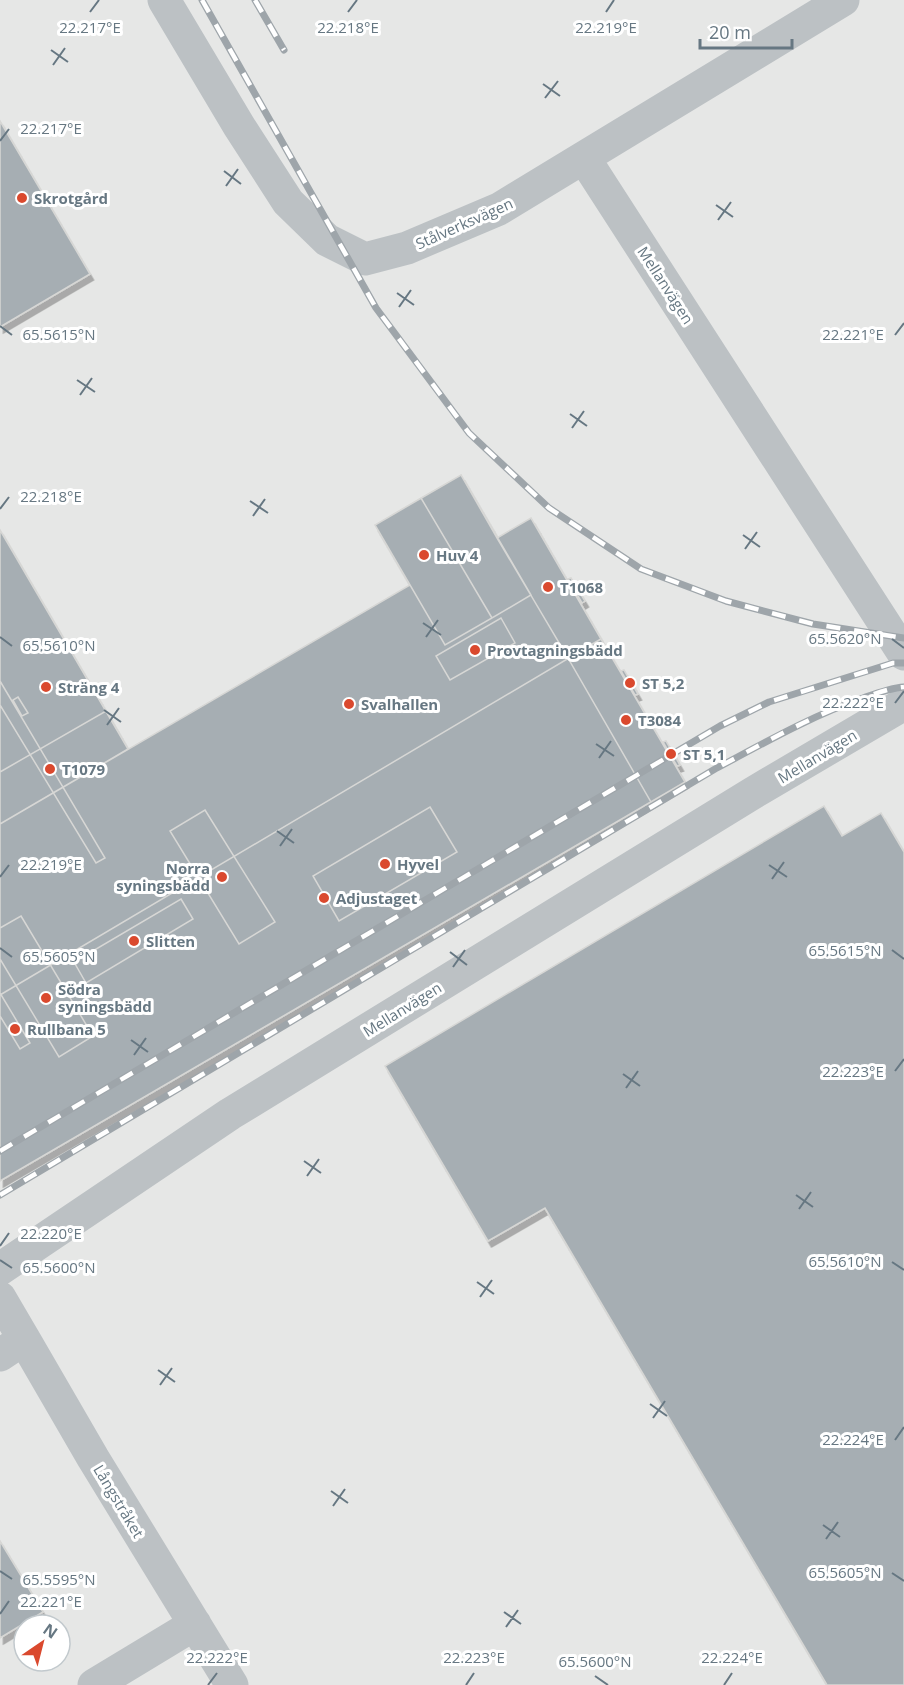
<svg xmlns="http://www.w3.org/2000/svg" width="904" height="1685" font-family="'Open Sans',sans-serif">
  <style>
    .built { fill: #e6e7e6; fill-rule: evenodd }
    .building { fill: #a6aeb3; stroke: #d7d7d5; stroke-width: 1.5; filter: url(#shadow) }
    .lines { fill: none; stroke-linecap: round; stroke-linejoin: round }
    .street { stroke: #bcc1c4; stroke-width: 33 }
    .rail-casing { stroke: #9ea5aa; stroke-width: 7 }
    .rail { stroke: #fff; stroke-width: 4.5; stroke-dasharray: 14; stroke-linecap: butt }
    .ticks { fill: none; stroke: #667782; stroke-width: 2 }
    .poi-dot { fill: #da492e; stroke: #fff; stroke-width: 2 }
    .labels { text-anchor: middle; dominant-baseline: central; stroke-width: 6; stroke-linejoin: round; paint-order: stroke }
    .poi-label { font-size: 15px; font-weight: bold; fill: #667782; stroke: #fff; text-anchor: start }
    .street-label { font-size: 15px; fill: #667782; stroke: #fff }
    .ticks-label { font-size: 15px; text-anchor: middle; fill: #667782; stroke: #fff; stroke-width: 6; stroke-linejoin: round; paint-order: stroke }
  </style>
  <defs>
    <filter id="shadow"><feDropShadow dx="3.5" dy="6" stdDeviation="0" flood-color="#0004"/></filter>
  </defs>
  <rect width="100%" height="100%" fill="#f6f5f2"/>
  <path class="built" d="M0,0H904V1685H0ZM24,1625H60V1661H24Z"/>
  <path class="building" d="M0,121L90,274L0,327Z
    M461,475L497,538L531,518L601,639L0,995V824L410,585L375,525Z
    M461,475L531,595L492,618L421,498Z
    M421,498L492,618L445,645L375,525Z
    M531,518L601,639L568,658L497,538Z
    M0,530L128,749L0,824Z
    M571,578L585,601L582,603L568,579Z
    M501,618L515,643L450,680L436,656Z
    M601,639L685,782L0,1181V995Z
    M601,639L685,782L651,802L568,658Z
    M624,670L638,694L635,695L621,671Z
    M0,681L105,858L96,863L0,705Z
    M18,697L28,713L22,716L13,700Z
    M106,711L128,749L0,824V772Z
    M666,741L680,765L677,766L663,742Z
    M824,806L842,836L881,813L904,852V1685H827L545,1208L488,1241L385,1066Z
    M430,807L457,852L339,921L313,876Z
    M205,810L275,922L239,944L170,831Z
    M181,899L193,919L86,983L74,962Z
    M21,916L93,1036L59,1057L0,959V928Z
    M0,993L30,1043L20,1049L0,1016Z
    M0,1541L43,1612L0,1638Z"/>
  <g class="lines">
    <path class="street" d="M164,0L239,126L288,202L327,240L365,259L407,248L499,209L843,0
      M584,158L904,654
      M0,1269L230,1114L753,793L904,704
      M0,1298L24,1339
      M0,1355L24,1339L93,1458L232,1685
      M94,1685L195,1624"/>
    <g class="rail-casing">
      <path id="rail" d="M202,0L376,308L469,433L549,508L641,569L726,601L813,624L904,638
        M255,0L284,50
        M0,1151L720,726L769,702L893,663H904
        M0,1195L715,769C764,743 811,716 863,698C877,693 890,688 904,687"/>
    </g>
    <use href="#rail" class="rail"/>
  </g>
  <path class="ticks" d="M90,12L99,0M348,12L357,0M606,12L614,0M51,50L68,62M53,65L65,48M543,84L560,96M545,98L558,81M0,141L9,129M224,171L241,184M226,186L238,169M716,205L733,217M718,220L731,202M397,293L414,305M399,307L411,290M0,326L12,335M895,335L904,323M77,380L95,392M80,395L92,378M570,414L587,426M572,428L584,411M250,501L268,513M0,509L9,497M253,516L265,499M743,535L760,547M745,549L757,532M423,623L441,635M0,637L12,646M426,637L438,620M892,639L904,648M895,703L904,691M104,710L121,722M107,725L119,708M596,744L614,756M599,758L611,741M277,831L294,843M280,846L292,829M769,865L787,877M0,877L9,865M772,879L784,862M0,948L12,957M892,950L904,959M450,952L467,965M453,967L465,950M131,1040L148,1052M134,1055L146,1038M895,1071L904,1059M623,1074L640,1086M626,1088L638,1071M304,1161L321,1173M307,1176L319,1159M796,1195L813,1207M799,1209L811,1192M0,1246L9,1233M0,1260L12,1268M892,1262L904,1270M477,1282L494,1294M480,1297L492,1280M158,1370L175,1382M160,1385L172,1368M650,1404L667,1416M653,1418L665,1401M895,1440L904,1427M331,1491L348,1503M333,1506L345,1489M823,1525L840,1537M826,1539L838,1522M0,1571L12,1579M892,1573L904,1581M504,1612L521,1624M0,1614L9,1601M506,1627L518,1610M595,1676L608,1685M208,1685L217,1673M466,1685L474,1673M724,1685L732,1673"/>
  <g class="poi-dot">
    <circle cx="22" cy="198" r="6"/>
    <circle cx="424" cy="555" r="6"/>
    <circle cx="548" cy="587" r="6"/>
    <circle cx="475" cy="650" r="6"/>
    <circle cx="630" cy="683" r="6"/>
    <circle cx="46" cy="687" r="6"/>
    <circle cx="349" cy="704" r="6"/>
    <circle cx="626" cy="720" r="6"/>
    <circle cx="671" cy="754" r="6"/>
    <circle cx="50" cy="769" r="6"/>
    <circle cx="385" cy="864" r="6"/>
    <circle cx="222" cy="877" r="6"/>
    <circle cx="324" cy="898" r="6"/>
    <circle cx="134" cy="941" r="6"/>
    <circle cx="46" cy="998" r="6"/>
    <circle cx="15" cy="1029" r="6"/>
  </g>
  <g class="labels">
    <g class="poi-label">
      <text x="34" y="198">Skrotgård</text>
      <text x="436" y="555">Huv 4</text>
      <text x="560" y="587">T1068</text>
      <text x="487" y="650">Provtagningsbädd</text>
      <text x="642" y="683">ST 5,2</text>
      <text x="58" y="687">Sträng 4</text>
      <text x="361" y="704">Svalhallen</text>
      <text x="638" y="720">T3084</text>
      <text x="683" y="754">ST 5,1</text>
      <text x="62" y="769">T1079</text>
      <text x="397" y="864">Hyvel</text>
      <text x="210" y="868" text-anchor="end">Norra<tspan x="210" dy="17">syningsbädd</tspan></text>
      <text x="336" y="898">Adjustaget</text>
      <text x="146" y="941">Slitten</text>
      <text x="58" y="989">Södra<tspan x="58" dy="17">syningsbädd</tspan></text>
      <text x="27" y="1029">Rullbana 5</text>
    </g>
    <g class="street-label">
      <text transform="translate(464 223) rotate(-24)">Stålverksvägen</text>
      <text transform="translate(666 285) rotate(57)">Mellanvägen</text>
      <text transform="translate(817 756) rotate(-31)">Mellanvägen</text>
      <text transform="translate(402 1009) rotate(-32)">Mellanvägen</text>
      <text transform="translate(119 1501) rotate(59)">Långstråket</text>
    </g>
  </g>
  <g class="ticks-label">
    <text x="90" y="33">22.217°E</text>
    <text x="348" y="33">22.218°E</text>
    <text x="606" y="33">22.219°E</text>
    <text x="51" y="134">22.217°E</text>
    <text x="59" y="340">65.5615°N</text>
    <text x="853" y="340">22.221°E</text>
    <text x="51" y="502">22.218°E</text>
    <text x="845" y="644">65.5620°N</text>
    <text x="59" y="651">65.5610°N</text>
    <text x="853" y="708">22.222°E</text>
    <text x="51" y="870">22.219°E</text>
    <text x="845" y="956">65.5615°N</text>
    <text x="59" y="962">65.5605°N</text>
    <text x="853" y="1077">22.223°E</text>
    <text x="51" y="1239">22.220°E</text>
    <text x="845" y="1267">65.5610°N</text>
    <text x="59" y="1273">65.5600°N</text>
    <text x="853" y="1445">22.224°E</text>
    <text x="845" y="1578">65.5605°N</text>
    <text x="59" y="1585">65.5595°N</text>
    <text x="51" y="1607">22.221°E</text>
    <text x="217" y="1663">22.222°E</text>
    <text x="474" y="1663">22.223°E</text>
    <text x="732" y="1663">22.224°E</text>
    <text x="595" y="1667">65.5600°N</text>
  </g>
  <g transform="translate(42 1643) rotate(35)"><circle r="28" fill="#ffffff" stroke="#c2c9cd" stroke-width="1.5"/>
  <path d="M0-4.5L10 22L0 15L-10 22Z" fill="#da492e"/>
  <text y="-9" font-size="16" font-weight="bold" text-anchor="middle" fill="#667782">N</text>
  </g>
  <path d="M700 39v9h92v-9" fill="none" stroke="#667782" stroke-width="3"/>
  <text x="709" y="39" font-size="18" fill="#667782" stroke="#ffffff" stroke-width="4.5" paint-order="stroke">20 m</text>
</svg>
